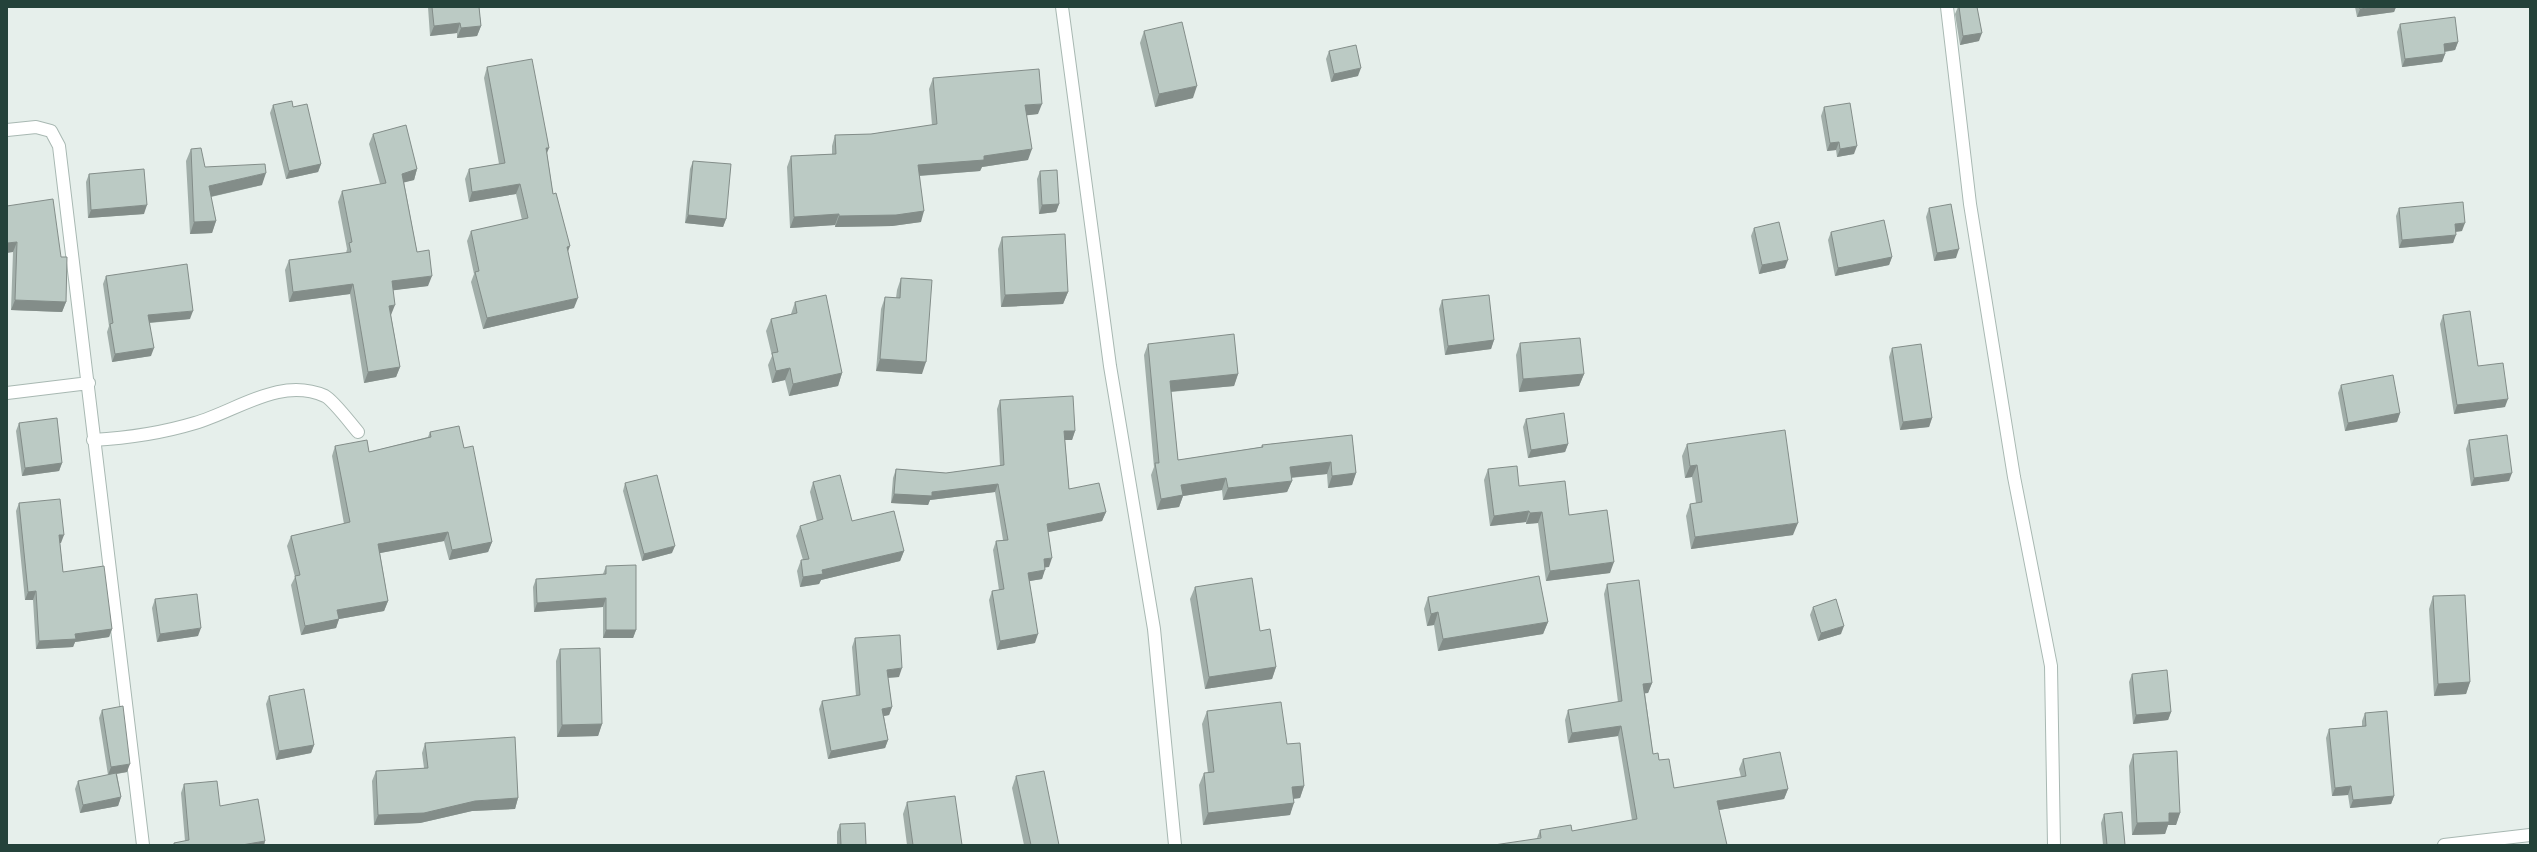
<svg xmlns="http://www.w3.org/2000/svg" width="2537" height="852" font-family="Montserrat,sans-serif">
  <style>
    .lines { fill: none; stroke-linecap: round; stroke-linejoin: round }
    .minor-casing { stroke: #a8b8b2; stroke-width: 14 }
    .minor { stroke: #fff; stroke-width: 12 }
    .wall { fill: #a1aea9 }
    .shaded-wall { fill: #838d89 }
    .building { fill: #bbcac4; stroke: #838d89 }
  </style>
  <rect width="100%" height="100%" fill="#e6efeb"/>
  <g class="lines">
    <g class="minor-casing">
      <path id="minor" d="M1062,7L1110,366L1154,629L1175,845
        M1947,7L1970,204L2014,477L2051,666L2054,845
        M7,130L36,127L51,131L59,146L143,845
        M7,393L89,383
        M93,440C128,438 162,433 195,423C237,411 280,376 325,396C334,401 351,424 358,432
        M2444,845L2530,835"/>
    </g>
    <use href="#minor" class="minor"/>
  </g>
  <path class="wall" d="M428,7H479L481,26L477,36L457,38V33L430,36Z
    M1958,7H1977L1979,41L1960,45L1955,14Z
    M2355,7H2396L2394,12L2357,17Z
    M2400,24L2458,42L2455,50L2445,52V54L2442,62L2402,67L2397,32Z
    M1144,31L1193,98L1155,107L1140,43Z
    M1329,51L1358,76L1331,82L1326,59Z
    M487,67L547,153L553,194L568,252L574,308L483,329L471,282L474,274L467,241L471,231L522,220L516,194L469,202L465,179L469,169L499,164L484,78Z
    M933,78L1038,114L1027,115L1028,160L982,167L980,171L920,176L921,222L892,226L835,227V225L790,228L787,167L791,156L832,154V146L835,135L871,134L932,125L929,89Z
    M273,105L293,107L321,164L318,172L286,179L270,113Z
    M1824,107L1854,154L1837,157L1836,150L1827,151L1821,116Z
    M373,134L417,169L414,180L404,182L417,252L428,286L393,290L391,315L400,367L396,377L364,383L350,294L289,302L285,270L289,260L346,253L347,249L338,202L342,191L380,184L369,144Z
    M191,149L205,167L262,185L211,197L216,221L212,233L190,234L186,161Z
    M693,161L726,219L723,227L685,223L690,169Z
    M1040,171L1059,204L1056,212L1039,214L1037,179Z
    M89,174L144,214L88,218L86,182Z
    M7,206L66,302L62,312L11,310L13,252Z
    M1929,208L1956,258L1934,261L1926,217Z
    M2399,208L2462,231L2456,232L2453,243L2399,248L2396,216Z
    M1754,228L1785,268L1759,274L1751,236Z
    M1831,232L1892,257L1889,265L1835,276L1828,240Z
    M1002,237L1068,292L1063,304L1001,307L998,249Z
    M106,276L190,319L150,323L151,356L112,362L107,332L109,326L103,284Z
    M901,278L922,374L876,371L881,309L885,297L896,298L897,290Z
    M1442,300L1494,340L1491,349L1445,355L1439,309Z
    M795,302L842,373L838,386L789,396L785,380L772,383L768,365L772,356L766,331L771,319L791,314Z
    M2443,315L2478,366L2505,407L2454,414L2440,324Z
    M1520,343L1584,374L1579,386L1519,392L1516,355Z
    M1148,344L1238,374L1234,386L1171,392L1178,460L1261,447L1262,445L1352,435L1356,473L1352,485L1328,488L1327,474L1291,478L1292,481L1287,492L1223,500L1222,490L1183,496L1179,507L1157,510L1151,475L1154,467L1144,355Z
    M1892,348L1932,418L1929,427L1900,430L1889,357Z
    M2341,385L2400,413L2397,422L2345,431L2338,393Z
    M1000,400L1075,431L1072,440H1065L1069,489L1106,512L1102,521L1048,532L1049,567H1045L1042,579L1029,581L1035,643L997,650L989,600L992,591L999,590L993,550L996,541L1003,540L995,492L930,500L928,505L891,503L893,478L896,469L946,473L1000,466L997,409Z
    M1526,419L1568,444L1565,452L1528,458L1523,427Z
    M19,423L62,463L59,471L22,476L16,431Z
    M430,432L464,448L492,542L488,552L449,560L444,541L380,553L388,601L384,611L339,619L336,628L301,635L291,585L295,577L287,546L291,536L344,524L332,456L335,446L369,452L428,437Z
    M2469,440L2509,481L2471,486L2466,449Z
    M1687,444L1793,535L1691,549L1686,516L1690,504L1696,503L1692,477L1685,478L1682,456Z
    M1488,469L1519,486L1569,515L1610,573L1546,581L1538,523L1526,524V522L1490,526L1484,480Z
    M813,482L852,521L904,551L900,561L821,580L819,584L800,587L797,571L801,560H803L796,536L800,526L817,521L810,492Z
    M625,483L672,553L642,561L623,491Z
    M19,503L61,543H60L63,572L112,629L109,637L75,642L73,647L36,649L33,600H25L16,511Z
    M606,566L636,630L633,638H603V607L534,612L533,587L536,579L603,574Z
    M1607,584L1652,683L1648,693H1645L1653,754L1659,760L1674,788L1741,777L1739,769L1743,759L1788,789L1784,799L1719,810L1537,838L1540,830L1572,831L1632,820L1618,736L1568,743L1565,720L1568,710L1618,702L1604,594Z
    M1195,587L1260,631L1276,667L1272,679L1205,689L1190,599Z
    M2433,596L2470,682L2466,694L2434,696L2429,609Z
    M1428,597L1548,622L1543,634L1438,651L1434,625L1427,626L1424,609Z
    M155,599L198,636L157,642L152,608Z
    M1813,607L1841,634L1818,641L1810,615Z
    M855,638L899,677L888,678L892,707L889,715L884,716L888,740L885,748L828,759L819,709L822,701L856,696L852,647Z
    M560,649L602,724L598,736L557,737L556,661Z
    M2132,674L2171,712L2168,720L2133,724L2129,682Z
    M269,696L314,745L311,753L276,760L266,704Z
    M102,710L127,772L117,774L121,797L118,806L80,813L75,789L78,781L108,775L99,718Z
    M1207,711L1287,744L1304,786L1300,798L1294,799L1290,815L1203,825L1199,785L1204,773H1208L1202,724Z
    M2365,713L2394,796L2391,804L2350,808L2348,795L2332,796L2326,738L2329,729L2362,726V721Z
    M425,743L518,798L515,809L472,811L420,823L374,825L372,781L376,771L424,768L422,753Z
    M2133,754L2180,813L2176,825H2168L2165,834L2132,835L2129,766Z
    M1016,776L1059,845H1024L1012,788Z
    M184,784L220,806L265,841L264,845H174V843L185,841L181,793Z
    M907,802L962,845H907L903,814Z
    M2104,814L2125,845H2103L2101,823Z
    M840,824L866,845H837V832Z"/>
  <path class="shaded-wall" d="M2374,7H2396L2394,12L2357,17L2360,9Z
    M460,23L457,33L430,36L434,26Z
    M481,26L477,36L457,38L461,28Z
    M1982,33L1979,41L1960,45L1963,36Z
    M2458,42L2455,50L2441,52L2444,44Z
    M2445,54L2442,62L2402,67L2405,59Z
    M1361,68L1358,76L1331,82L1334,74Z
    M1197,86L1193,98L1155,107L1159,94Z
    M1042,104L1038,114L1021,116L1025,105Z
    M1839,142L1836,150L1827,151L1830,143Z
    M1857,146L1854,154L1837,157L1840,149Z
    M546,148H549L545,158Z
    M1032,149L1028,160L982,167L980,171L915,176L918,165Z
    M321,164L318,172L286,179L289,171Z
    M417,169L414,180L398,184L402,174Z
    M266,173L262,185L205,198L209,186Z
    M520,184L516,194L469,202L472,192Z
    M1059,204L1056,212L1039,214L1042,205Z
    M147,205L144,214L88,218L91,210Z
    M924,211L921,222L892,226L835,227L839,216Z
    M839,214L835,225L790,228L794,217Z
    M688,215L726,219L723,227L685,223Z
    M216,221L212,233L190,234L194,222Z
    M2465,223L2462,231L2452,232L2455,224Z
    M2456,235L2453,243L2399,248L2402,240Z
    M17,242L13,252L7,253V243Z
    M570,246L566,257L567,247Z
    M1959,249L1956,258L1934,261L1937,253Z
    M1892,257L1889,265L1835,276L1838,268Z
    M1788,260L1785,268L1759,274L1762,265Z
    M432,276L428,286L388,291L392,281Z
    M353,284L350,294L289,302L293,292Z
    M1068,292L1063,304L1001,307L1005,295Z
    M578,298L574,308L483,329L487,318Z
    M15,300L66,302L62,312L11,310Z
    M395,305L391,315L389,306Z
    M193,311L190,319L145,323L148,315Z
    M1494,340L1491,349L1445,355L1448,346Z
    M154,348L151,356L112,362L115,354Z
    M880,359L926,362L922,374L876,371Z
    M400,367L396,377L364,383L368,372Z
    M790,368L785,380L772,383L776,371Z
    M842,373L838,386L789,396L793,384Z
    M1238,374L1234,386L1166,392L1170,381Z
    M1584,374L1579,386L1519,392L1523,379Z
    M2508,399L2505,407L2454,414L2457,405Z
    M2400,413L2397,422L2345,431L2348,423Z
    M1932,418L1929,427L1900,430L1903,422Z
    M1064,431H1075L1072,440H1061Z
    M1568,444L1565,452L1528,458L1531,450Z
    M1331,462L1327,474L1286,478L1290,467Z
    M62,463L59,471L22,476L25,468Z
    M1697,465L1692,477L1685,478L1690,466Z
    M1356,473L1352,485L1328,488L1332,476Z
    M2512,473L2509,481L2471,486L2474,478Z
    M1226,478L1222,490L1183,496L1179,507L1157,510L1161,499L1181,485Z
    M1292,481L1287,492L1223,500L1228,488Z
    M998,484L995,492L930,500L928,505L891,503L894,494L932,492Z
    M1529,511L1526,522L1490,526L1494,516Z
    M1106,512L1102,521L1044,533L1047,524Z
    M1542,512L1538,523L1526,524L1530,513Z
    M1798,523L1793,535L1691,549L1695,537Z
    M448,532L444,541L375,554L378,544Z
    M59,535H64L61,543H56Z
    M492,542L488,552L449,560L452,550Z
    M675,546L672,553L642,561L644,554Z
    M904,551L900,561L821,580L819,584L800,587L803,577L822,570Z
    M1052,558L1049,567L1041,568L1044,559Z
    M1614,562L1610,573L1546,581L1550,571Z
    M1045,570L1042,579L1024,582L1028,573Z
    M36,591L33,600H25L28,592Z
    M606,598L603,607L534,612L537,603Z
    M388,601L384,611L339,619L336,628L301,635L305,626L337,610Z
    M1438,612L1434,625L1427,626L1431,614Z
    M1548,622L1543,634L1438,651L1443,639Z
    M1844,626L1841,634L1818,641L1821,633Z
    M201,628L198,636L157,642L160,634Z
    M112,629L109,637L75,642L73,647L36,649L39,641L75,634Z
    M606,630H636L633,638H603Z
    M1038,634L1035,643L997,650L1000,641Z
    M1276,667L1272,679L1205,689L1209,677Z
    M902,668L899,677L884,678L887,670Z
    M2470,682L2466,694L2434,696L2438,684Z
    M1652,683L1648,693L1640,694L1643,684Z
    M892,707L889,715L879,717L882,709Z
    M2171,712L2168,720L2133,724L2136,715Z
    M602,724L598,736L557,737L562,725Z
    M1621,726L1618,736L1568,743L1572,733Z
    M888,740L885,748L828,759L831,751Z
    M314,745L311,753L276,760L279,751Z
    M130,764L127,772L108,775L111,767Z
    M1304,786L1300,798L1288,799L1292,787Z
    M2351,786L2348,795L2332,796L2335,788Z
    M1788,789L1784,799L1713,811L1717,801Z
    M2394,796L2391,804L2350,808L2353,800Z
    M121,797L118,806L80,813L83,805Z
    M518,798L515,809L472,811L420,823L374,825L378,815L475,801Z
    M1294,803L1290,815L1203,825L1208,813Z
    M2169,813H2180L2176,825H2168L2165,834L2132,835L2137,823Z
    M265,841L264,845H242Z"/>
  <path class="building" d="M432,7H479L481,26L461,28L460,23L434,26Z
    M1959,7H1977L1982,33L1963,36Z
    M2359,7H2374L2360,9Z
    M2455,17L2458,42L2444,44L2445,54L2405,59L2400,24Z
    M1182,22L1197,86L1159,94L1144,31Z
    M1356,45L1361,68L1334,74L1329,51Z
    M532,59L549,148H546L553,194L556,193L570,246L567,247L578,298L487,318L475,272L479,271L471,231L528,218L520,184L472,192L469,169L505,163L487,67Z
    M1039,69L1042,104L1025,105L1032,149L984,156V160L918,165L924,211L896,215L839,216V214L794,217L791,156L836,154L835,135L871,134L937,124L933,78Z
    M292,101L293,107L307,104L321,164L289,171L273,105Z
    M1850,103L1857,146L1840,149L1839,142L1830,143L1824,107Z
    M406,125L417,169L402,174L417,252L429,250L432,276L392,281L395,305L389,306L400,367L368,372L353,284L293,292L289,260L351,252L349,243L352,242L342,191L386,183L373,134Z
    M201,148L205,167L265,164L266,173L209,186L216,221L194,222L191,149Z
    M693,161L731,164L726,219L688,215Z
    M144,169L147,205L91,210L89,174Z
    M1057,170L1059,204L1042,205L1040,171Z
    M53,199L61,257H67L66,302L15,300L17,242L7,243V206Z
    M2463,202L2465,223L2455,224L2456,235L2402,240L2399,208Z
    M1951,204L1959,249L1937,253L1929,208Z
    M1884,220L1892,257L1838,268L1831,232Z
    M1779,222L1788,260L1762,265L1754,228Z
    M1065,234L1068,292L1005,295L1002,237Z
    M187,264L193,311L148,315L154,348L115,354L110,324L113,323L106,276Z
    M901,278L932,280L926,362L880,359L885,297L900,298Z
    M826,295L842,373L793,384L790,368L776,371L772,353L778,352L771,319L797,313L795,302Z
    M1489,295L1494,340L1448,346L1442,300Z
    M2470,311L2478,366L2503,363L2508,399L2457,405L2443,315Z
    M1234,334L1238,374L1170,381L1178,460L1263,447L1262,445L1352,435L1356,473L1332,476L1331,462L1290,467L1292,481L1228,488L1226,478L1181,485L1183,495L1161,499L1155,463H1159L1148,344Z
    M1580,338L1584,374L1523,379L1520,343Z
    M1921,344L1932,418L1903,422L1892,348Z
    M2393,375L2400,413L2348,423L2341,385Z
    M1073,396L1075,431H1064L1069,489L1099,483L1106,512L1047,524L1052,558L1044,559L1045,570L1028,573L1038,634L1000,641L992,591L1004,589L996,541L1008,540L998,484L932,492V496L894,494L896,469L946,473L1004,465L1000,400Z
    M1564,413L1568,444L1531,450L1526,419Z
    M57,418L62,463L25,468L19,423Z
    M459,426L464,448L473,446L492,542L452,550L448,532L378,544L388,601L337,610L339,619L305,626L295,576L300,575L291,536L350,522L335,446L367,440L369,452L431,437L430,432Z
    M1785,430L1798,523L1695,537L1690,504L1702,502L1697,465L1690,466L1687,444Z
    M2507,435L2512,473L2474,478L2469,440Z
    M1517,466L1519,486L1565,481L1569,515L1607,510L1614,562L1550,571L1542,512L1530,513L1529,511L1494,516L1488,469Z
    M657,475L675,546L644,554L625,483Z
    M840,475L852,521L894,511L904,551L822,570L823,574L803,577L801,560L809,559L800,526L823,519L813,482Z
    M60,499L64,535H59L63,572L104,566L112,629L75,634L76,639L39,641L36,591L28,592L19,503Z
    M636,565V630H606V598L537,603L536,579L606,574V566Z
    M1539,576L1548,622L1443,639L1438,612L1431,614L1428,597Z
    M1252,578L1260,631L1270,629L1276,667L1209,677L1195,587Z
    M1639,580L1652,683L1643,684L1653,754L1658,753L1659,760L1669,759L1674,788L1746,776L1743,759L1780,752L1788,789L1717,801L1727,845H1494L1541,838L1540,830L1571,825L1572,831L1637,819L1621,726L1572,733L1568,710L1622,701L1607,584Z
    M197,594L201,628L160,634L155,599Z
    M2465,595L2470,682L2438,684L2433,596Z
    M1836,599L1844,626L1821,633L1813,607Z
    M900,635L902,668L887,670L892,707L882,709L888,740L831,751L822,701L860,695L855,638Z
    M600,648L602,724L562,725L560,649Z
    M2167,670L2171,712L2136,715L2132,674Z
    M304,689L314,745L279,751L269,696Z
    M1281,702L1287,744L1300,743L1304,786L1292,787L1294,803L1208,813L1204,773L1214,772L1207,711Z
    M123,706L130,764L111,767L102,710Z
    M2387,711L2394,796L2353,800L2351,786L2335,788L2329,729L2366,726L2365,713Z
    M515,737L518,798L475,801L424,813L378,815L376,771L428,768L425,743Z
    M2177,751L2180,813H2169V822L2137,823L2133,754Z
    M1044,771L1059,845H1031L1016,776Z
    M116,773L121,797L83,805L78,781Z
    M217,781L220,806L258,799L265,841L242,845H174V843L189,840L184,784Z
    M955,796L962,845H913L907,802Z
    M2122,812L2125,845H2107L2104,814Z
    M865,823L866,845H841L840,824Z"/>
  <rect width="2537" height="852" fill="none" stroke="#24423a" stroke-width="16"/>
</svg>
